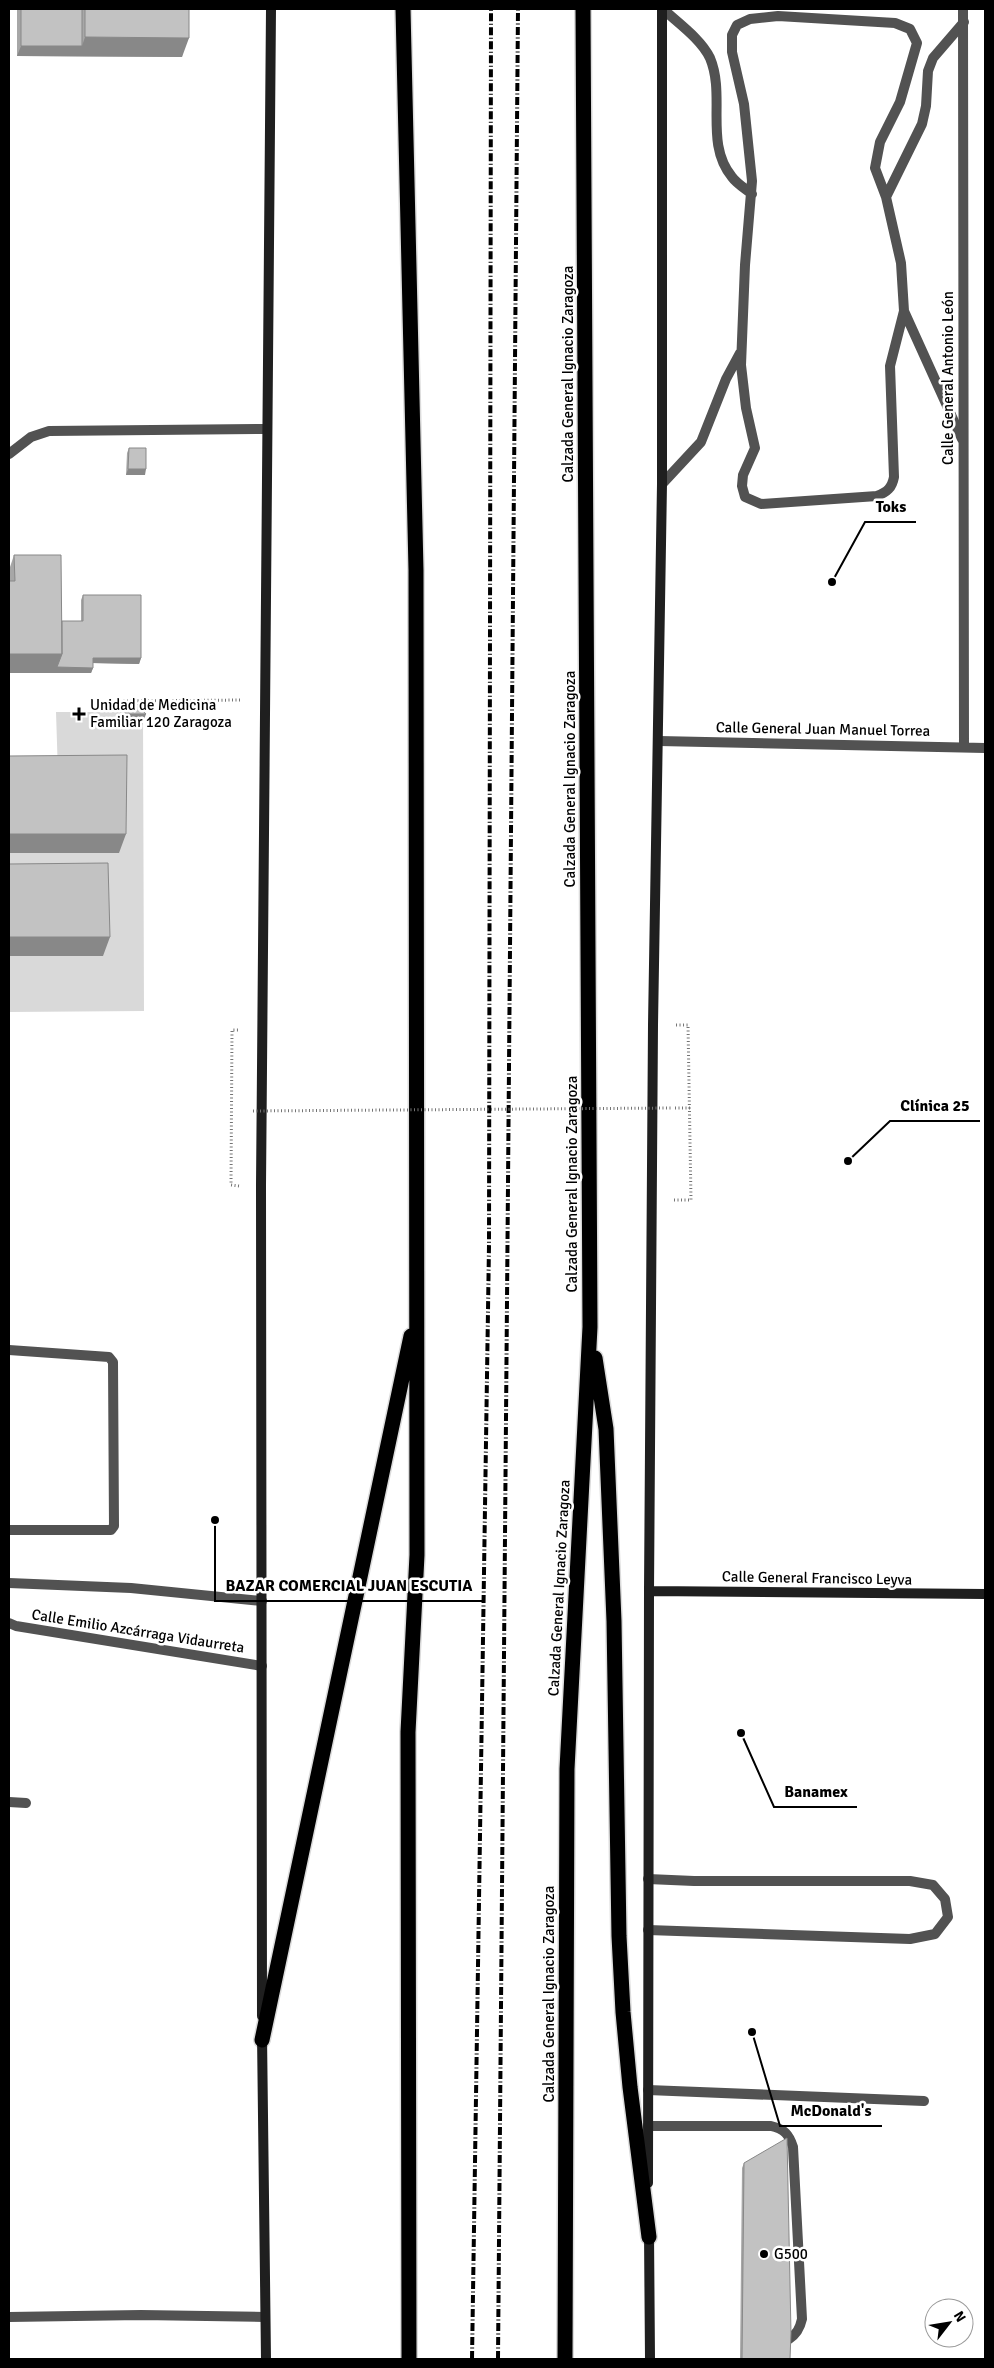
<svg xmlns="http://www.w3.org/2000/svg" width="994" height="2368" font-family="Signika,sans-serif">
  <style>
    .green { fill: #d9d9d9 }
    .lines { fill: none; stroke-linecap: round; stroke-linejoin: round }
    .highway-casing { stroke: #dbdbdb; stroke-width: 18 }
    .path { stroke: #747474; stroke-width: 3; stroke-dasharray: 1 2.5; stroke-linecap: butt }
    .lane { stroke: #525252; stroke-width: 10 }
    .street { stroke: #525252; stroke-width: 10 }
    .secondary { stroke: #1f1f1f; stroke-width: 10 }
    .highway { stroke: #000; stroke-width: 15 }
    .rail { stroke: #000; stroke-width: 4; stroke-dasharray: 8 2.5 1 2.5; stroke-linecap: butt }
    .path-bridge { stroke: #747474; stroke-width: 3; stroke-dasharray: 1 2.5; stroke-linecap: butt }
    .wall { fill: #a7a7a7 }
    .shaded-wall { fill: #888 }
    .building { fill: #c2c2c2; stroke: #888 }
    .poi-dot { fill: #000; stroke: #fff; stroke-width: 2 }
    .labels { text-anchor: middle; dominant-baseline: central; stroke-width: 5; stroke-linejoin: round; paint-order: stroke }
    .street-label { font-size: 15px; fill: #000; stroke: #fff }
    .poi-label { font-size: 15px; fill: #000; stroke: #fff; text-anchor: start }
    .leader { fill: none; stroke: #000; stroke-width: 2 }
    .callout-dot { fill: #000; stroke: #fff; stroke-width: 2 }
    .callout-label { font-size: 16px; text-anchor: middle; font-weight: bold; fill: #000; stroke: #fff; stroke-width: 5; stroke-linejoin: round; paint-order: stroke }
  </style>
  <rect width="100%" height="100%" fill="#fff"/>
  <path class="green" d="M56,712H143L144,1011L9,1012V956L103,955L9,883V853H119L58,774Z"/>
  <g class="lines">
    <g class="highway-casing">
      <path id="highway" d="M403,9L416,570L417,1555L408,1732L409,2359
        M595,1358L606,1429L614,1621L619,1936L623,2012L630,2087L649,2237
        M262,2040L411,1336
        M565,2359L567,1769L590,1327L583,9"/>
    </g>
    <path class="path" d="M120,701L242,700
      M675,1108H690
      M239,1186L231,1185L232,1030H240
      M674,1200H691L688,1025H676"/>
    <path class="lane" d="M663,9C678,23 701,39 710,58C726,96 704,143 732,177C737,184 746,189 752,194
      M778,16L895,23L910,29L917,43L900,102L880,142L875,168L886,197L901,263L904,311L890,366L894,477C892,488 887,492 877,496L761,504L745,497L742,486L743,475L755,448L746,408L741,365L745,265L752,181L744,104L732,52V35L737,25L750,19Z
      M886,197L922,124L926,106L928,71L933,58L964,22
      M904,311L962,439
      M9,454L31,437L49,431L266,429
      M662,484L701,442L726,379L740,353
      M9,1350L109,1357L113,1362L114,1526L111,1530H9
      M9,1802L26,1803
      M648,1930L910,1939L935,1934L948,1917L945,1899L933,1885L910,1881H694L648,1879
      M648,2126H771C784,2129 789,2134 793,2147L802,2319C800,2328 797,2334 789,2339
      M9,2317L141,2315L265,2317"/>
    <path class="street" d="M963,9L964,747
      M659,741L985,748
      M9,1583L131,1588L262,1601
      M9,1623L16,1626L262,1666
      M648,2090L924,2101"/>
    <path class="secondary" d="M649,1591L985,1594
      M262,2016L261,1186L271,9
      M262,2035L266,2359
      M648,2183L649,1591L653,1025L662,484V9
      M649,2233L650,2359"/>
    <use href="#highway" class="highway"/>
    <path class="rail" d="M472,2359L489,1245L491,9
      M498,2359L518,9"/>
    <path class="path-bridge" d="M253,1111L671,1108"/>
  </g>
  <path class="wall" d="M17,9H189L182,57L17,56Z
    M129,448L145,475H126L127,453Z
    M14,555L62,621H81V600L83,595L141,658L139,664L93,663V668L91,673H9V570Z
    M127,705L142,725H123V715Z
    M744,2163L790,2359H740L742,2168Z"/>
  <path class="shaded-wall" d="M85,37L189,38L182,57L17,56L21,46H82Z
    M128,469H146L145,475H126Z
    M9,654H62L93,668L91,673H9Z
    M93,658H141L139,664L91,663Z
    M127,714H146L142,725H123Z
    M9,834H126L119,853H9Z
    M9,937H110L103,956H9Z"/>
  <path class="building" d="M21,9H82V46H21Z
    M85,9H189V38L85,37Z
    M129,448H146V469H128Z
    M14,555H61L62,654H9V581H15Z
    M83,595H141V658H93V668L57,667L62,654V621H83Z
    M137,704L146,714H127V705Z
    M127,755L126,834H9V756Z
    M108,863L110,937H9V864Z
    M787,2138L791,2333L790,2359H742L744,2163Z"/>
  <g class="poi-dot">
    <path d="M76.5 706.5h5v5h5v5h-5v5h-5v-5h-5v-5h5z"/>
    <circle cx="764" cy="2254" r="5"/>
  </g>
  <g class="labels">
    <g class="street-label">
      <text transform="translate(568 374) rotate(-90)">Calzada General Ignacio Zaragoza</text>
      <text transform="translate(948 378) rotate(-90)">Calle General Antonio León</text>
      <text transform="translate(823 729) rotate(1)">Calle General Juan Manuel Torrea</text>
      <text transform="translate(570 779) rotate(-90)">Calzada General Ignacio Zaragoza</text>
      <text transform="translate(572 1184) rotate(-90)">Calzada General Ignacio Zaragoza</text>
      <text transform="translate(817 1578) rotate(1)">Calle General Francisco Leyva</text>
      <text transform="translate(559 1588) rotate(-87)">Calzada General Ignacio Zaragoza</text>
      <text transform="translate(138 1631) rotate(9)">Calle Emilio Azcárraga Vidaurreta</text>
      <text transform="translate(549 1994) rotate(-90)">Calzada General Ignacio Zaragoza</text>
    </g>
    <g class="poi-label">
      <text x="90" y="705">Unidad de Medicina<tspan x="90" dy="17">Familiar 120 Zaragoza</tspan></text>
      <text x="774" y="2254">G500</text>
    </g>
  </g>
  <path class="leader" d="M832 582L865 522H916M848 1161L890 1121H980M215 1520L215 1601H482M741 1733L774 1807H857M752 2032L780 2126H882"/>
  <g class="callout-dot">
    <circle cx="832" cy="582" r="5"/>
    <circle cx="848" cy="1161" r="5"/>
    <circle cx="215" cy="1520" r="5"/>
    <circle cx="741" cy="1733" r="5"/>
    <circle cx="752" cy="2032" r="5"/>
  </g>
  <g class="callout-label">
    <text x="891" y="512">Toks</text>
    <text x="935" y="1111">Clínica 25</text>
    <text x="349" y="1591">BAZAR COMERCIAL JUAN ESCUTIA</text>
    <text x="816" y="1797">Banamex</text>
    <text x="831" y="2116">McDonald's</text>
  </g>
  <rect width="994" height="2368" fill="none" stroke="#000000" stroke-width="20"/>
  <g transform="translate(949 2323) rotate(59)"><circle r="24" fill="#ffffff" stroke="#999999"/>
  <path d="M0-4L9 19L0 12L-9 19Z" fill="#000000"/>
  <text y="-8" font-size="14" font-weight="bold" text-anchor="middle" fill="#000000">N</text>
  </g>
</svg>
